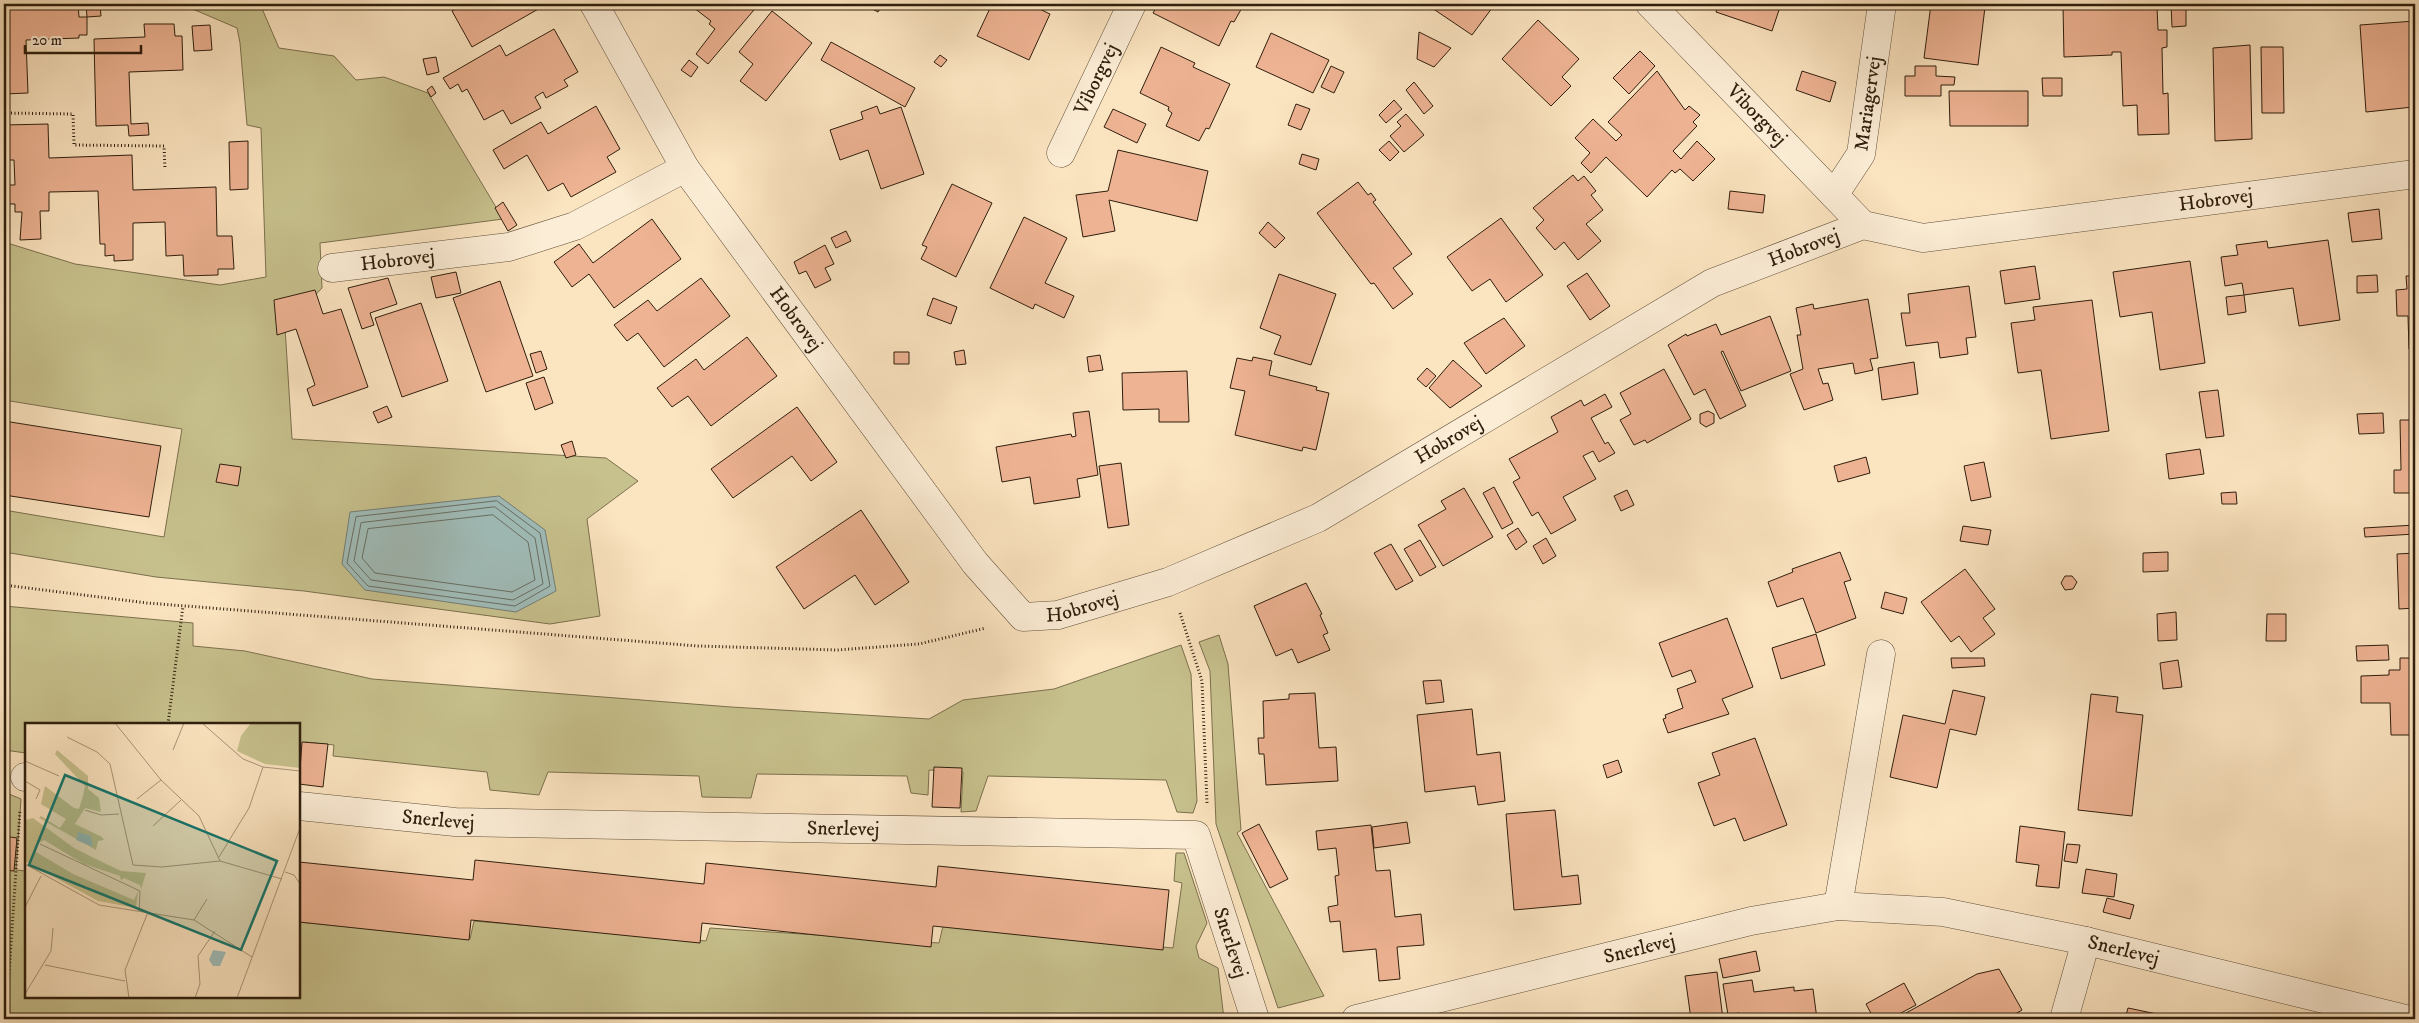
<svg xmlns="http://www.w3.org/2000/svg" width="2419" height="1023" font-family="'IM FELL DW Pica',serif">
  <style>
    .green { fill: #c7c18d; stroke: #7b704d }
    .water { fill: #a0bdba; stroke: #737d75 }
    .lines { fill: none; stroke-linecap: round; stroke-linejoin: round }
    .shore { stroke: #686e64; stroke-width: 1 }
    .building { fill: #eeb393; stroke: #2f1e0d }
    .street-casing { stroke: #62503a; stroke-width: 29 }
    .path { stroke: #2f1e0d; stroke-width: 3; stroke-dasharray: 1 2.5; stroke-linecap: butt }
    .street { stroke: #fcedd6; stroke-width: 28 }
    .labels { text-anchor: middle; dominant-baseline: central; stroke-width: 5; stroke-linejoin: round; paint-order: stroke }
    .street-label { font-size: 20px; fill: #2f1e0d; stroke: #fcedd6 }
    .inset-road { fill: none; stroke: #a99578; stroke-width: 1 }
    .view { fill: #0f766e; fill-opacity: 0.15; stroke: #0f766e; stroke-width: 2.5 }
    .inset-edge { fill: none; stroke: #2f1e0d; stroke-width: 2.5 }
  </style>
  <rect width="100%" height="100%" fill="#fbe4c0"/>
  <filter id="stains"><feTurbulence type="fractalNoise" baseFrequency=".004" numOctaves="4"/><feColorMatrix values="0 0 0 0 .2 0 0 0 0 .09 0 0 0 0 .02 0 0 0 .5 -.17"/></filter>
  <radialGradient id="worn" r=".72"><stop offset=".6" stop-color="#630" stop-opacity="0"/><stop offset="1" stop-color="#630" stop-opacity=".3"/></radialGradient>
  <path class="green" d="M181,4H260L279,48L334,56L356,80L384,77L428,93L503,219L320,243L322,288L285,327L292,439L606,458L638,481L587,519L600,616L550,624L304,591L156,577L4,552V510L164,537L182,429L4,400V242L75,264L220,285L266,277L261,128L247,125L240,43L237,28Z
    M4,606L193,623V646L245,651L372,679L731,707L929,719L963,700L1054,689L1181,645L1191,674L1197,801L1193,813L1177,812L1166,780L988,776L976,811L961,812L963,772L929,770L928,795L911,793L907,776L757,774L751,798L702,797L699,776L548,772L539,795L490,790L487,772L333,756L334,745L305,742L301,771H299V724H26V753L4,750Z
    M1219,635L1228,664L1241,830L1237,833L1324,996L1278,1008L1216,824L1210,671L1199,642Z
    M4,792L21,799L16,870L26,871V997H299V922L470,939L474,921L706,941L710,928L939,943L943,926L1173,948L1182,883L1174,881L1176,853H1184L1207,923L1196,946L1199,958L1218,968L1224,1019H35L4,1013Z"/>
  <path class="water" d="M499,496L545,530L556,591L516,612L365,590L342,564L350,512Z"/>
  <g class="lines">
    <path class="shore" d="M497,501L540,533L550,586L515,606L368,586L347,563L356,517Z
      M495,507L535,538L543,584L513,600L371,580L354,561L361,523Z
      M493,515L528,542L535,580L512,592L375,573L362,558L368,529Z"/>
  </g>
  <path class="building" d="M78,4L79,17H87V35H79V38L26,40L28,93L4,94V7Z
    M86,4H100L101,16L87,17Z
    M465,4H547L472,47L452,11Z
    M697,4H759L708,64L696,54L715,29L709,24L711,21L694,8Z
    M863,4H883L878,12Z
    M992,4H1029L1050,14L1029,60L977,36Z
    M1158,4H1244L1234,22L1231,21L1219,46L1153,13Z
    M1426,4H1495L1472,35Z
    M1716,4H1781L1772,31L1716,12L1718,4Z
    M1931,4H1995V8L1985,7L1978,65L1924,58Z
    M2171,4H2186V26L2172,27Z
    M2063,6L2157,7L2158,30H2167V47L2162,48L2163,94L2168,93L2169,134L2138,135L2137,105L2123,106L2121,52H2112V55L2064,57Z
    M772,11L812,43L766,101L740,81L753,64L739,52Z
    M1538,20L1579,59L1562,77L1571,86L1551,106L1502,59Z
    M2415,21V94L2412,95L2413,107L2366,112L2360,25Z
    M144,24H174L175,36H182L183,70L129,72L131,124L148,123L149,135L129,136L128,125L96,126L94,39L145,37Z
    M210,25L212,50L194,51L192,26Z
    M554,29L578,72L564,80L568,86L546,98L543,92L535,97L541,108L511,124L503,110L484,120L467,89L462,92L458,84L450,89L443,78L500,45L506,56Z
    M1419,32L1451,48L1434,67L1417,59Z
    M1271,33L1329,60L1313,93L1256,67Z
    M831,42L915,88L905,107L821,60Z
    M2250,45L2252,139L2215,141L2213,48Z
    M1161,47L1195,63L1193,67L1230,84L1209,129L1206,128L1199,141L1166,126L1172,113L1168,110L1169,107L1140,93Z
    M2261,47H2283L2284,113H2262Z
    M1640,51L1655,66L1629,94L1613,78Z
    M940,55L947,60L941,67L934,62Z
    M436,57L439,72L427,75L423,59Z
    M689,60L698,67L691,77L681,70Z
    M1331,66L1344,72L1334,93L1321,87Z
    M1915,66H1936V76L1955,77L1954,85H1941V96H1905V76H1915Z
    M1657,71L1685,110L1689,106L1700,115L1693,122L1697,126L1673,151L1681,159L1697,141L1715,159L1693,181L1680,169L1675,173L1672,170L1647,197L1606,157L1591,173L1581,163L1590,153L1575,138L1593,119L1616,141L1622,135L1608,122Z
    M1802,71L1836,82L1830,102L1796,90Z
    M2042,78H2062V96H2043Z
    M1414,82L1433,106L1424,114L1406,90Z
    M432,86L436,93L431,97L427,90Z
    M1949,91H2028V126H1950Z
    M1394,100L1402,109L1386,123L1379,115Z
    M1296,104L1310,109L1301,130L1288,125Z
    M596,106L620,149L607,157L616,172L571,197L563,183L548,191L527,155L504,169L493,150L541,122L548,134Z
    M877,106L880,114L901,107L924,174L881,189L868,150L840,160L830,130L863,119L861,112Z
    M1113,109L1146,124L1137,143L1104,127Z
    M1406,114L1424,135L1404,152L1390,136L1401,126L1397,122Z
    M48,124L49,158L132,155L133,190L216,187L217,236H232L234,269H218V275L184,276L183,255L166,256L165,222L133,223V260L114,261V255L105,256V244H100L98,191L49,192V211H40L41,239L20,240L22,212H15V204H4V185H15L14,160H4V125Z
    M248,141V189L230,190L229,142Z
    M1389,141L1399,152L1390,161L1379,150Z
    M1118,150L1208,171L1197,221L1109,200L1115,231L1083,237L1076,195L1108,191Z
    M1302,154L1319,159L1316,170L1299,164Z
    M1573,175L1578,181L1584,176L1596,191L1591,195L1603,210L1586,224L1601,241L1578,260L1564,242L1555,250L1536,228L1544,220L1533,208Z
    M1358,182L1368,195L1371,193L1376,200L1373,202L1412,254L1393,268L1413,294L1393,309L1374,283L1371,284L1317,213Z
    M952,184L992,203L956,277L921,259L927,247L922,245Z
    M1730,191L1765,195L1763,213L1728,209Z
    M503,202L517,225L508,231L495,208Z
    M2379,209L2382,239L2352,242L2348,213Z
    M1024,217L1067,238L1045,283L1074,296L1064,318L1035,304L1033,309L990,288Z
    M1501,218L1543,275L1506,302L1490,279L1472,291L1447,257Z
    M652,219L681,259L614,308L589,274L572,287L554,262L579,244L593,263Z
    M1268,222L1285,238L1275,248L1259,233Z
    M846,231L851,241L836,248L831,238Z
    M2328,240L2340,320L2299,326L2293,288L2244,295L2242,283L2225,286L2221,257L2238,255L2236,245L2267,241L2268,248Z
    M825,245L834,264L825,268L831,280L815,288L806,271L799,274L794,262Z
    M2190,261L2205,363L2160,370L2152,312L2120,317L2113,272Z
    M2035,266L2040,299L2005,304L2000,271Z
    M456,272L461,293L436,298L431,277Z
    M1587,273L1610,306L1590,320L1567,286Z
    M1279,274L1336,294L1311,365L1274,354L1281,336L1260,328Z
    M2377,275L2378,292L2357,293V276Z
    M2406,276H2415V348L2409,349L2408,316H2397L2396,290L2407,289Z
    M388,278L397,304L370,313L374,325L362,329L348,288Z
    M701,278L730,316L664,367L638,333L627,341L614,325L648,300L657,311Z
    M500,281L533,376L486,392L453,298Z
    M1969,286L1976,337L1966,338L1968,354L1940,358L1938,342L1906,346L1901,313H1910L1908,294Z
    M315,290L323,314L341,309L368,387L313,406L307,389L315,385L296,329L277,335L274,300Z
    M2244,295L2246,312L2228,315L2226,297Z
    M933,298L957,307L951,324L927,315Z
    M1868,299L1878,358L1870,359L1873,370L1855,374L1853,363L1818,369L1823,384L1828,383L1833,400L1804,410L1790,374L1803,369L1797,335H1801L1796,308L1813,304L1814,309Z
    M2092,300L2109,431L2051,439L2041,370L2018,373L2011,323L2035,320L2033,307Z
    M421,303L448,381L402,397L375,318Z
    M1770,316L1791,371L1741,391L1723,351L1721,352L1746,406L1720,419L1705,389L1694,395L1668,345L1686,334L1687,336L1716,324L1721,335Z
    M1504,318L1525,346L1486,374L1464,343Z
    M747,337L777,376L711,426L688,396L672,407L657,388L696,359L704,370Z
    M964,350L966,364L956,365L954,352Z
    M541,351L547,369L536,373L530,354Z
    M894,352H909V364H894Z
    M1100,355L1103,370L1089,372L1087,357Z
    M1253,357L1272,361L1269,375L1317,387L1316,390L1329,393L1316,450L1303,447L1302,451L1235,435L1245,391L1230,388L1237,358L1252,361Z
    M1453,360L1482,386L1450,408L1429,388Z
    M1914,362L1918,394L1882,400L1878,368Z
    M1427,368L1436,376L1426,387L1417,379Z
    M1664,369L1691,419L1647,443L1645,440L1634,445L1620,420L1631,414L1620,393Z
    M1187,371L1189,422H1159V409L1123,410L1122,373Z
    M544,377L553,403L535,410L526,383Z
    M2218,390L2224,436L2206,438L2199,392Z
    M1605,394L1612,407L1591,418L1605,444L1608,442L1615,453L1599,462L1593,451L1583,456L1596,479L1563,497L1576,520L1551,534L1538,512L1532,516L1513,482L1520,478L1509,459L1558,432L1551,417L1581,400L1584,406Z
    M387,406L392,417L378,423L373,412Z
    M797,407L837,462L811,481L792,456L733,498L711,469Z
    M1089,411L1098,475L1077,479L1080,497L1034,504L1030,477L1002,482L996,447L1071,434L1072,437L1076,436L1073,413Z
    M1708,411L1714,414V423L1706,427L1700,423V414Z
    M2383,413L2384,433L2359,434L2357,414Z
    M2400,420H2415V493H2394V470H2401Z
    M4,421L161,446L149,517L4,495Z
    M572,441L576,455L566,458L561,445Z
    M2200,449L2204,474L2169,479L2166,454Z
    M1866,457L1870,473L1838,482L1834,466Z
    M1984,462L1991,497L1971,501L1964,466Z
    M1121,463L1129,525L1108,528L1099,466Z
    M220,464L241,467L238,486L216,482Z
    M1494,487L1513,523L1502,529L1483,493Z
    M1464,488L1493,537L1443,566L1418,525L1446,509L1441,501Z
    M1627,490L1634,505L1621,511L1614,496Z
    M2236,492L2237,504H2222L2221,493Z
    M861,510L909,582L875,605L855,575L804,609L776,567Z
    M2415,525V534L2365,537L2364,528Z
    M1963,526L1991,530L1988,545L1960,541Z
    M1518,528L1527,542L1516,550L1507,535Z
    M1546,538L1556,556L1543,564L1533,546Z
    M1420,540L1436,567L1420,576L1404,549Z
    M1391,544L1413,581L1396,590L1374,553Z
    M1840,552L1851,580L1844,582L1856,618L1816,633L1803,598L1777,607L1768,582L1793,572L1792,569Z
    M2168,552V571L2143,572V553Z
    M2415,553V608L2399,609L2397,554Z
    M1965,569L1995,609L1983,618L1995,634L1971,652L1959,636L1951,642L1921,602Z
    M2065,576H2072L2077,582L2073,589L2065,590L2061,583Z
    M1306,583L1322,614L1320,615L1328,633L1323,635L1330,650L1298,663L1292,649L1276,656L1254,606Z
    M1885,592L1907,598L1903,614L1881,608Z
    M2176,612L2177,640L2158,641L2157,614Z
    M2267,614H2286V641H2266Z
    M1727,618L1753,687L1722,699L1729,714L1668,733L1663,719L1666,718L1665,715L1683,708L1677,689L1696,682L1691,670L1672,677L1659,643Z
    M1816,634L1825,665L1781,679L1772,648Z
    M2388,645L2389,660L2357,661L2356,646Z
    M1951,658H1984L1985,666L1952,668Z
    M2400,658H2415V735H2391L2390,703H2361V676L2389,675V670H2400Z
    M2178,660L2182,687L2163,689L2160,663Z
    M1441,680L1444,702L1426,704L1423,681Z
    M1953,690L1985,697L1976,735L1950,729L1937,788L1890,777L1903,715L1945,724Z
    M1315,693L1319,748L1336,747L1338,781L1266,785L1264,754H1259L1258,738H1264L1263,701L1289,699V694Z
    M2091,694L2118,697L2116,712L2143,715L2132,816L2078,810Z
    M1472,709L1477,755L1500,752L1505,801L1478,805L1475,786L1425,792L1417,715Z
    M1755,738L1787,825L1744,841L1735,818L1714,826L1698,783L1720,775L1712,753Z
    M302,742L328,744L323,787L299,784Z
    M1618,760L1622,772L1607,778L1603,765Z
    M934,767L962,768L960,808L932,807Z
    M1555,810L1562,877L1578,875L1581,904L1514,910L1506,814Z
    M1407,822L1410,843L1374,848L1372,827Z
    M1259,824L1288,879L1270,888L1242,833Z
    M1371,825L1376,871L1390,870L1395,917L1421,914L1424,945L1397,947L1400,979L1379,981L1376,949L1343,952L1340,921L1330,922L1328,907L1338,905L1335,876L1339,875L1336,848L1318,850L1316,831Z
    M2020,826L2065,832L2059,888L2036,886L2039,865L2016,862Z
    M4,836L17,838L14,871L4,870Z
    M2067,844L2080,845L2077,863L2064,861Z
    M475,860L704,884L706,863L936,887L938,866L1169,890L1163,950L933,926L931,947L702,923L700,943L471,920L469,940L299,922V862L473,880Z
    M2086,869L2117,874L2114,897L2082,893Z
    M2107,898L2134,905L2130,919L2103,912Z
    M1756,951L1760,971L1723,978L1719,959Z
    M1999,969L2022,1010L2007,1019H1895L1977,974Z
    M1717,972L1723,1019H1691L1685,976Z
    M1752,980L1754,992L1794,987V991L1813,989L1817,1019H1740L1739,1013L1728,1015L1723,984Z
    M1904,983L1916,1005L1890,1019H1874L1866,1004Z
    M2128,1008L2181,1019H2125Z"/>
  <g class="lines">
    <g class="street-casing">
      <g id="street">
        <path id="s1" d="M594,4L685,168L975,563L1023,617L1058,615L1168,582L1318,518L1712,283L1863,225L1923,238L2415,174"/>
        <path id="s2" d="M1650,4L1863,225"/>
        <path id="s3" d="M1061,153L1132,4"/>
        <path id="s4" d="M1834,195L1861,154L1882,4"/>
        <path id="s5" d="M332,268L509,247L575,226L685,168"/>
        <path d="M25,777H26"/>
        <path id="s6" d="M299,806L455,822L1196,835L1255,1019"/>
        <path d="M1838,906L1881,654"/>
        <path id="s7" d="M1356,1019L1751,921L1838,906L1943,912L2086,941L2406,1019"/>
        <path d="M2064,1019L2086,941"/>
      </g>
    </g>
    <path class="path" d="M4,113L73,114L74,145L164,146L165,169
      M4,585L147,603L698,646L837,650L919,644L986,628
      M1180,613L1202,681L1207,803
      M168,724L183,606
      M6,1019L20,810"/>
    <use href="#street" class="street"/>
  </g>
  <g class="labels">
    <g class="street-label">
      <text stroke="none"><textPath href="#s3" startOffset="82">Viborgvej</textPath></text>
      <text stroke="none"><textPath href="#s4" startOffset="100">Mariagervej</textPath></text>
      <text stroke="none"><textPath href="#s2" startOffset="154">Viborgvej</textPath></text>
      <text stroke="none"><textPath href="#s1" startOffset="2040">Hobrovej</textPath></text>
      <text stroke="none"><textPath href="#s1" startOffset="1620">Hobrovej</textPath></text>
      <text stroke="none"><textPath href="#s5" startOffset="66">Hobrovej</textPath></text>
      <text stroke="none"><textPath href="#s1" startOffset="375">Hobrovej</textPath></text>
      <text stroke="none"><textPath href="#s1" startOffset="1215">Hobrovej</textPath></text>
      <text stroke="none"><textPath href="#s1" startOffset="810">Hobrovej</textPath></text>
      <text stroke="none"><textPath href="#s6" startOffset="140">Snerlevej</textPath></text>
      <text stroke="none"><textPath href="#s6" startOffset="545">Snerlevej</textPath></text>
      <text stroke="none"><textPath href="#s6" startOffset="1011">Snerlevej</textPath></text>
      <text stroke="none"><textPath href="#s7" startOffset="292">Snerlevej</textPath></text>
      <text stroke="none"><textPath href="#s7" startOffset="785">Snerlevej</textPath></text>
    </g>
  </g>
  <g transform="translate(25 723)">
    <rect width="275" height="275" fill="#fbe4c0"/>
    <path d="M226,0H275V45L240,41L212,28L216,13ZM32,27L63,53V66L74,75L76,89L60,85L50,101L77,114L79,117L73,118L71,127L14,95L16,93L35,105L41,96L16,81L20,63L49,85L54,86L58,73L60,63L30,31ZM8,95L49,125L79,140L96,148L121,150L116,166L115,162L99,155L96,157L95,153L59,141L19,117L12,121L11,129L48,151L109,177L113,168L111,185L73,178L0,138V97Z" fill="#c7c18d"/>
    <path d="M53,109L66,113L68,124L51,117ZM188,227L201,229L195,243H188L184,237Z" fill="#a0bdba"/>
    <path class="inset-road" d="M90,0L136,57L174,93L195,138M177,0L218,36L238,44L275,48M42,14L72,29L85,41L108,142L137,144L195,138L257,156M148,27L159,0M0,38L34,53M0,58L15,67L11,76M112,76L136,57M60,87L76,92L94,91M128,103L156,77M15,121L115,168L114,188M194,134L224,85L238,44M0,141L74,182L169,197L227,234M260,149L269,152L275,161M0,184L16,153M169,197L182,176M20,242L100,258M0,271L26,228L28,205M104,275L100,247L123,189M170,275L175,261L173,233L190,208M212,275L275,105"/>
    <path class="view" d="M40,52L252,138L216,227L4,142Z"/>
    <rect width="275" height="275" class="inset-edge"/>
  </g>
  <rect width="2419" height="1023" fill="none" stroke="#fbe4c0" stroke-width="20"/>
  <rect x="5" y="5" width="2409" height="1013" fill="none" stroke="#2f1e0d" stroke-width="2.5"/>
  <rect x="10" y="10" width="2399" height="1003" fill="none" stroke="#2f1e0d"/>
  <path d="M25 45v8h116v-8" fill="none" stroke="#2f1e0d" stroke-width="2.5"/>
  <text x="32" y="45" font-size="15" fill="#2f1e0d" stroke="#fcedd6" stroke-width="4" paint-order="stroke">20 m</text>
  <rect width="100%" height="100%" filter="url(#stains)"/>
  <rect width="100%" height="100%" fill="url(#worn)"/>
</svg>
